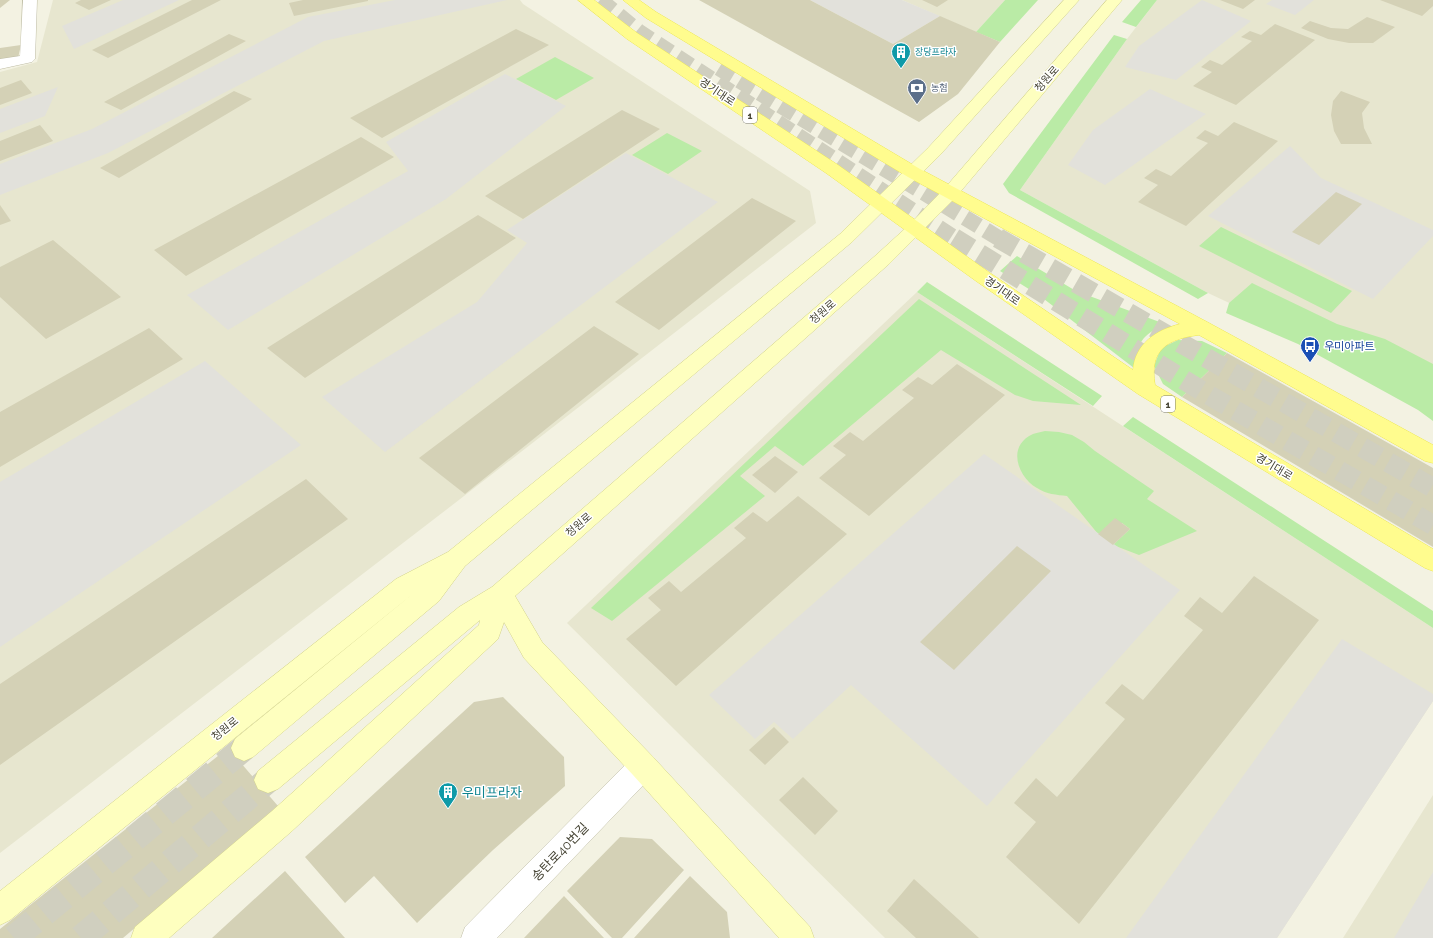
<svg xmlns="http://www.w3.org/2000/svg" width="1433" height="938" font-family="Raleway,'Noto Sans KR',sans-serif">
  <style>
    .residential { fill: #e7e6cf }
    .green { fill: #baeba6 }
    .parking { fill: #e2e1db }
    .building { fill: #d4d1b6 }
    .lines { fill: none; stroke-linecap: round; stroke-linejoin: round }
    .secondary-tunnel { stroke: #d0cfbf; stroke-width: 26; stroke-dasharray: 26 13; stroke-linecap: butt }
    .primary-tunnel-far1 { stroke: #d0cfbf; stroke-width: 16; stroke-dasharray: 16 8; stroke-linecap: butt }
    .primary-tunnel { stroke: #d0cfbf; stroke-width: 20; stroke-dasharray: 20 10; stroke-linecap: butt }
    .street-casing { stroke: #bebca4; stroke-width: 1 }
    .secondary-casing { stroke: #d3d38b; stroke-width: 1 }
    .primary-casing { stroke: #ede756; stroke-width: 1 }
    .street { fill: #fff; fill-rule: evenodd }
    .secondary { fill: #feffbf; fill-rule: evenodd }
    .primary { fill: #fffc8e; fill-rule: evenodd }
    .labels { text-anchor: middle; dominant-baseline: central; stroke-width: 3; stroke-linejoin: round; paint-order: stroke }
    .far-culture-label { font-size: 9px; fill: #0d838f; stroke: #fff; text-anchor: start }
    .far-service-label { font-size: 9px; fill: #4e5e75; stroke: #fff; text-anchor: start }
    .shield { fill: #fff; stroke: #7c7b70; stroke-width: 1 }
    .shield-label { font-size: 10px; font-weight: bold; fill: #444232 }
    .street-label { font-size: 11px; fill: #444232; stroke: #fff }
    .transit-label { font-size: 11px; fill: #164399; stroke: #fff; text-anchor: start }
    .near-culture-label { font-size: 13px; fill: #0d838f; stroke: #fff; text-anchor: start }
    .near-street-label { font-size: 13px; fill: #444232; stroke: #fff }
  </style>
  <rect width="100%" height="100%" fill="#f3f2e2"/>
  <path class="residential" d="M53,0H520L523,4L810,191L816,223L455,503L0,853V72L37,62Z
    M902,0H1005L976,32Z
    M1157,0H1433V409L1291,332L1208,293L1020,190L1127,39Z
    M917,292L1433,628V701L1277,938H885L567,623Z
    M1433,795V938H1343Z"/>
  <path class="green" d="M1005,0H1038L1000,42L976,32Z
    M1141,0H1157L1136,27L1122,22Z
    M1114,35L1127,39L1020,190L1208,293L1198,299L1009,193L1003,184Z
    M555,57L594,78L556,100L516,79Z
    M667,133L702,151L668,174L632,155Z
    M1221,227L1352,291L1331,313L1199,246Z
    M1017,256L1076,291L1165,324C1140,337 1139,341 1134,368L1040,296L1000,271Z
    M927,282L1102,396L1093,406L917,292Z
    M1252,283L1337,324L1385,339L1433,364V421L1418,410L1298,344L1226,313L1229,303Z
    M919,299L1081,405L1033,401L1015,395L941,350L803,466L775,446L740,476L765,496L612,621L591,608Z
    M1178,340L1202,341L1227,353L1182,397L1163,384L1154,366L1161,348Z
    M1133,417L1433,611V628L1123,426Z
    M1045,431L1059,432L1072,435L1084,442L1095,451L1154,491L1147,499L1197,531L1139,555L1113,545L1130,529L1122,523L1098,534L1067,496C1057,495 1046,494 1037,488C1018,477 1006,446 1033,434C1036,433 1041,432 1045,431Z"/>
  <path class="parking" d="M123,0H179L74,49L62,26Z
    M395,0H507L324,41L108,153L0,195V164L92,129L308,17Z
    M810,0H902L940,16L893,44Z
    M1202,0L1251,21L1176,80L1125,67L1139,46Z
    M1272,0H1314L1295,15L1266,4Z
    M505,74L566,106L446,199L228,330L187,295L408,171L386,142Z
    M58,87L45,116L0,133V109Z
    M1150,89L1206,114L1105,185L1068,165L1093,130Z
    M1290,146L1321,178L1433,230V236L1373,299L1208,216Z
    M626,153L718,202L385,452L322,397L477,302L527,243L507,230Z
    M205,361L301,445L0,647V482Z
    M984,454L1180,590L987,806L851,685L793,739L774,722L755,739L709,695Z
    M1342,639L1433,694V701L1277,938H1126Z
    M1433,872V938H1394Z"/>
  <path class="building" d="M0,0H10L0,8Z
    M81,0H111L89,10L75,3Z
    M192,0H221L108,58L92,50Z
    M303,0H368V1L294,16L289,3Z
    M699,0H810L893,44L940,16L1000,42L958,94L919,122Z
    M922,0H948L937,7Z
    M1220,0H1255L1243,9Z
    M1380,0H1433V6L1422,16Z
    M1367,17L1395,27L1373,43H1349L1328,39L1301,28L1310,21L1331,28L1348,29Z
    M1275,24L1315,40L1236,105L1193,86L1212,72L1201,67L1210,60L1222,65L1252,41L1241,37L1250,31L1261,35Z
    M516,29L549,45L382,138L350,118Z
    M229,34L246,41L121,110L104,102Z
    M21,45L18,58L0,61V48Z
    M21,80L32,93L0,105V88Z
    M234,91L252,99L119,178L100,168Z
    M1341,91L1370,102L1362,113L1364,128L1372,144H1341L1334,131L1331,115L1333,101Z
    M622,110L660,129L523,219L485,196Z
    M1234,122L1278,141L1186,226L1138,202L1158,185L1144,178L1156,169L1171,176L1208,143L1196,138L1205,130L1218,136Z
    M40,125L53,141L0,161V141Z
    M361,137L394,157L186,276L154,250Z
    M1336,192L1362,204L1319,245L1292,232Z
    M752,198L796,221L659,330L615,302Z
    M0,205L11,221L0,225Z
    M478,215L516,238L305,378L267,348Z
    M53,240L121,297L46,339L0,297V267Z
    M594,326L639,354L465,494L419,458Z
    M149,328L183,359L0,467V412Z
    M1227,353L1433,468V547L1182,397Z
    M957,364L1005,395L869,516L819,478L846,455L833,446L850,432L863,441L914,398L902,390L918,377L932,385Z
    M775,456L798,472L775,493L752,475Z
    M306,479L348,519L0,765V684Z
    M798,496L847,534L676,686L626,639L661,610L648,598L669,581L681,592L746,538L734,528L753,512L767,522Z
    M1115,518L1130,529L1113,545L1098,534Z
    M1017,546L1051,571L954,670L920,642Z
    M1254,576L1319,620L1079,924L1006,857L1036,822L1014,803L1036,778L1057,797L1125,719L1105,703L1122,684L1143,700L1203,630L1184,616L1200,597L1222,613Z
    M503,697L564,757L565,786L493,850L417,923L374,876L345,903L305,857L474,702Z
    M774,727L789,742L765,765L749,750Z
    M228,748L278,806L123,938H0V929Z
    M803,777L838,811L815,835L779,800Z
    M620,837L652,839L684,870L622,938H612L567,891Z
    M285,871L345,938H212Z
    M690,876L727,912L730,938H634Z
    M914,879L979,938H916L887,911Z
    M564,896L604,938H524Z"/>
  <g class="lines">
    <path class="secondary-tunnel" d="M14,938L244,748
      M81,938L268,780"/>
    <path class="primary-tunnel-far1" d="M600,0L639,32L956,239
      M719,68L1000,239"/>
    <path class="primary-tunnel" d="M954,238L1202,391L1433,525
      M998,238L1433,488"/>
    <g class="street-casing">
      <path id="street" d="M23,0H37L35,59L32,62L0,69V59L20,56Z
        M643,753L653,757L656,766L653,775L497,938H461L465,927L633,757Z"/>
    </g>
    <g class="secondary-casing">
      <path id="secondary" d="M1064,0H1079L940,155L852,242L465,566L439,601L253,757L244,761L235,757L231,748L235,739L415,592L10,920L0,925V891L396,579L448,552L840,234L928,148Z
        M1107,0H1122L956,197L889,264L515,596L542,642L653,757L810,927L814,938H779L633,775L524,658L504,622L498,639L292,831L169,938H131L135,927L272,811L479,625L480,620L278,789L268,793L258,789L254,780L258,771L459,607L492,587L875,256L909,225L944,189Z"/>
    </g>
    <g class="primary-casing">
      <path id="primary" d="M578,0H594L637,33L838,165L990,273L1133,370C1135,344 1156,330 1180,324L908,177L646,18L623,0H639L656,12L920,169L1209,323L1433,445V463L1425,461L1199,335C1167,339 1149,350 1155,385L1433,549V571L1425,568L1138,394L976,281L826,173L627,39Z"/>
    </g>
    <use href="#street" class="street"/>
    <use href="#secondary" class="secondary"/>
    <use href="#primary" class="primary"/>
  </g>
  <defs>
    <g id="building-pin" transform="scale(1)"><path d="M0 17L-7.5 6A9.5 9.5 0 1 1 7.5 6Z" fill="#0f9aa8" stroke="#fff"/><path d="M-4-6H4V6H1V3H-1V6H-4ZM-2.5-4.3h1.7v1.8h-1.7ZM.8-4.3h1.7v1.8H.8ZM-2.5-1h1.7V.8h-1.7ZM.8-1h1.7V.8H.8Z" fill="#fff"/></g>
    <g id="bank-pin" transform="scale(1)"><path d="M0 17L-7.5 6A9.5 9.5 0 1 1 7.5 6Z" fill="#5c6f8a" stroke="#fff"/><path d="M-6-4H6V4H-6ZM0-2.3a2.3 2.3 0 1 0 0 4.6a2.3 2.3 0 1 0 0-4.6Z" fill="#fff"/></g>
    <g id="bus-pin" transform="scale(1)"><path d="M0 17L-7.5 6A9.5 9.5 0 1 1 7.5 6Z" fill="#1a4fb4" stroke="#fff"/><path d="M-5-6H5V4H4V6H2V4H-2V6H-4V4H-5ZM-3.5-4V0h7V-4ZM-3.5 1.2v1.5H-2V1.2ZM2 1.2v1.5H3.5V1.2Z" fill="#fff"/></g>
  </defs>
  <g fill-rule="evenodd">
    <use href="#building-pin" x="901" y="52"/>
    <use href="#bank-pin" x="917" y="88"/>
    <use href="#bus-pin" x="1310" y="346"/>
    <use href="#building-pin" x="448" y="792"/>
  </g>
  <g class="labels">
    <g class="far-culture-label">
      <text x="915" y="52">장당프라자</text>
    </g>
    <g class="far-service-label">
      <text x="931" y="88">농협</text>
    </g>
    <g class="shield">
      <rect x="743" y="107" width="14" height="16" rx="3"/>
      <rect x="1161" y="396" width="14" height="16" rx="3"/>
    </g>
    <g class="shield-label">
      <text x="750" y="115">1</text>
      <text x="1168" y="404">1</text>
    </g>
    <g class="street-label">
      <text transform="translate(1047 79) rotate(-49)">청원로</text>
      <text transform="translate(717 92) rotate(34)">경기대로</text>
      <text transform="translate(1002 291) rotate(35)">경기대로</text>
      <text transform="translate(823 312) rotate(-41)">청원로</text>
      <text transform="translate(1274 467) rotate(31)">경기대로</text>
      <text transform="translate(579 525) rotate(-41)">청원로</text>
      <text transform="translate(225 729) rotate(-39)">청원로</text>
    </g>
    <g class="transit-label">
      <text x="1324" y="346">우미아파트</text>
    </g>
    <g class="near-culture-label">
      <text x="462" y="792">우미프라자</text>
    </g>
    <g class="near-street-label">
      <text transform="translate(560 852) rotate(-46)">송탄로40번길</text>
    </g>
  </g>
</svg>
